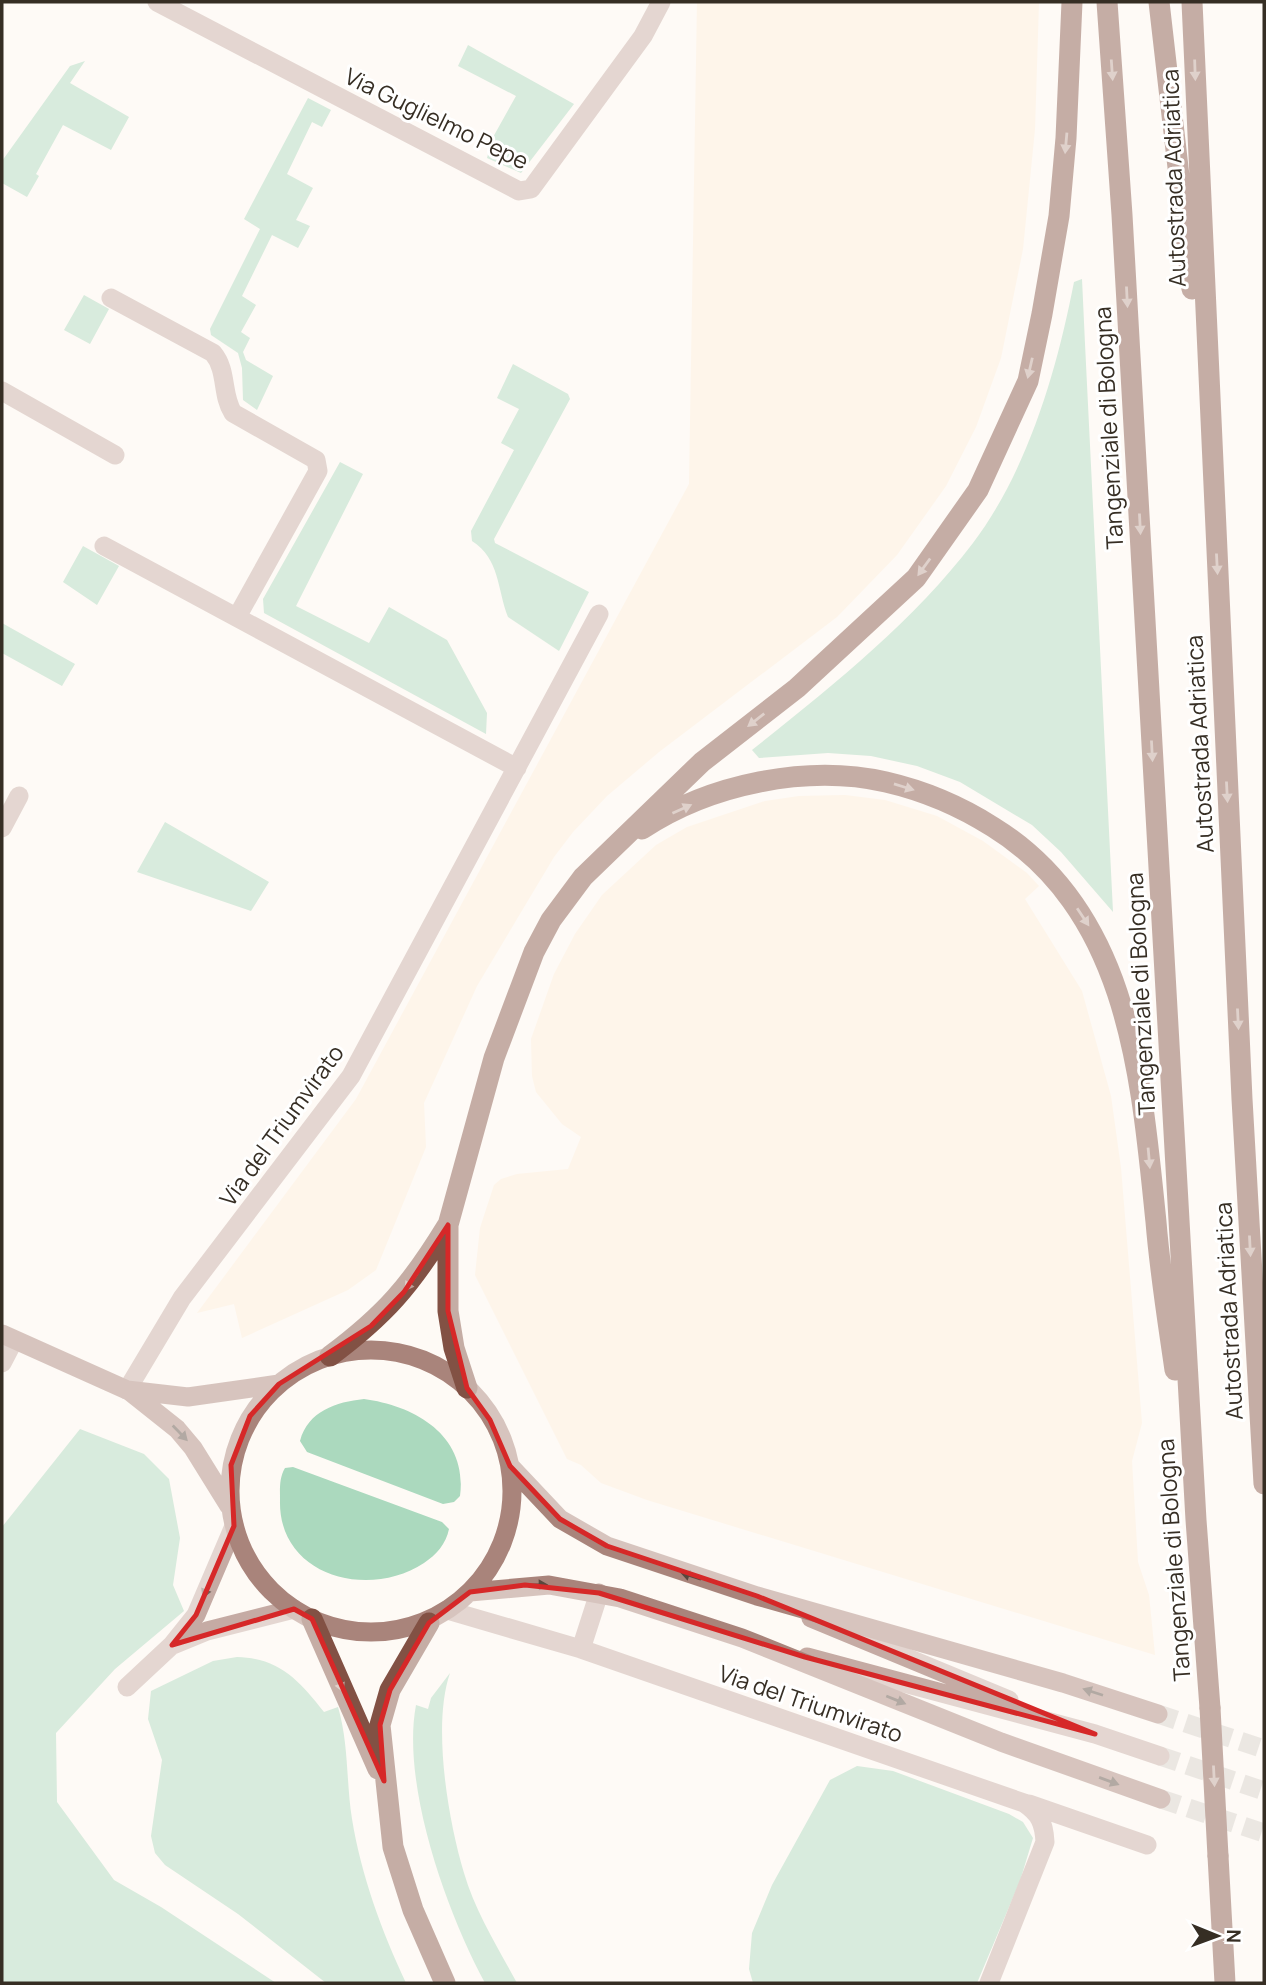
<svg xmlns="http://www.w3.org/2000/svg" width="1266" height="1985" font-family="Manrope,sans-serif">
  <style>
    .built { fill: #feefdb }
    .green { fill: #abd9be }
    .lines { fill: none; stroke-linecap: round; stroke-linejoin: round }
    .minor-tunnel { stroke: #d6d1cb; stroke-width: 19; stroke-dasharray: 19 10; stroke-linecap: butt }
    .secondary-tunnel { stroke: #d6d1cb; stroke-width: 19; stroke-dasharray: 19 10; stroke-linecap: butt }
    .service { stroke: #c5aba4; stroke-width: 19 }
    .minor { stroke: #c5aba4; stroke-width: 19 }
    .secondary { stroke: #a9847b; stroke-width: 19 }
    .motorway { stroke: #825144; stroke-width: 21 }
    .motorway-bridge { stroke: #825144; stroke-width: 21 }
    .oneway { fill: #ba9f98 }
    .oneway2 { fill: #58483e }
    .oneway3 { fill: #6f6057 }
    .marked { fill: none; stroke: #d62828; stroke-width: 5; stroke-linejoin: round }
    .labels { text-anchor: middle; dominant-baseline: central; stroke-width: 6; stroke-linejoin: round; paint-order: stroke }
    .street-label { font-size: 23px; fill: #362e24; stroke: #fff }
  </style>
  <rect width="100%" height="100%" fill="#fefaf5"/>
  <path class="built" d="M697,2H1039L1035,129L1023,249L1001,358L976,427L946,486L897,555L837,617L659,752L607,796L573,832L554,857L477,986L424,1103L426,1147L376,1270L348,1290L242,1338L234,1304L197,1313L356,1099L689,484Z
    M845,795L885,800L937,816L983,841L1027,873L1039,886L1025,899L1082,991L1111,1096L1121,1168L1142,1423L1132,1461L1138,1562L1149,1595L1155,1655L647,1500L601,1483L581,1465L567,1459L475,1275L480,1228L494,1185L501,1179L517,1174L568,1169L581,1137L562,1124L536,1092L532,1076L531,1039L554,974L575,934L602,895L656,845L687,827L765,801L799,796Z"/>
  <path class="green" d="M468,45L574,104L521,173L487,158L492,139L516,96L458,66Z
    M85,61L70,83L129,117L111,150L63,125L36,174L39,176L27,197L2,183V161L70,66Z
    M308,98L331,110L322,127L312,122L287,174L313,188L296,220L310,226L298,248L272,235L242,296L256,305L241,332L250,338L243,352L246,360L273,376L257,410L243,400L242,368L238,353L211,335L210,329L260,229L244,219Z
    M1082,279L1085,344L1113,912L1061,852L1032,825L960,782L917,766L871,756L828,753L759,758L752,750C831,687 912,623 973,543C1028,470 1057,370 1074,282Z
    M84,295L109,309L90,344L64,330Z
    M513,364L568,394L570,399L494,539L495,543L589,592L559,651L508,617C497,589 500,559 472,541L471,531L514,450L501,443L519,409L497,398Z
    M340,462L363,474L296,606L369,643L389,607L447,640L487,713L486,734L264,613L263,599Z
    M83,546L119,566L97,605L63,582Z
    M2,623L75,664L62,686L2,653Z
    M165,822L269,882L251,911L137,872Z
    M364,1399C416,1406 468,1436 460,1496L454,1502L443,1504L307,1452L300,1441C308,1411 336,1402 364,1399Z
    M80,1429L144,1454L169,1479L180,1538L173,1585L184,1611L115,1669L56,1733L57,1802L114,1880L161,1907L276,1983H2V1527Z
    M293,1467L442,1522L449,1529C446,1544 436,1555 424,1563C368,1600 278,1576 280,1500C280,1489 279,1478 285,1468Z
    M237,1657C279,1658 299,1680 324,1712L338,1707C349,1744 346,1782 352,1819C361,1875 382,1932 406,1983H326L238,1914L165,1865L155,1853L151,1836L162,1760L148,1719L151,1691L213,1661Z
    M450,1673C432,1725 448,1820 464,1873C475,1911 498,1948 517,1983H485C447,1913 401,1785 416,1705L428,1709L431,1698Z
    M857,1766L893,1771L1009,1814L1023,1822L1033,1838L1020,1881L977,1983H753L749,1969L752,1933L772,1885L830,1780Z"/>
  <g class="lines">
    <path class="minor-tunnel" d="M1160,1756L1264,1791"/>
    <path class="secondary-tunnel" d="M1158,1714L1264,1749
      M1161,1799L1264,1833"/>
    <path class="service" d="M2,1363L14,1340
      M447,1610L581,1649L599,1593
      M581,1649L1024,1803C1040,1814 1044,1823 1045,1842L989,1983
      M1029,1804L1147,1845"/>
    <path class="minor" d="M157,2L519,191L531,189L643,36L661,2
      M111,298L213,353C228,371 221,394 233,413L316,460L318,471L237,617
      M2,391L115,455
      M104,546L517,768
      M2,828L19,796
      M127,1390L182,1298L351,1076L599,614
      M811,1618L1009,1700
      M173,1645L207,1631L294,1609
      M807,1657L1095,1734L1160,1756
      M127,1687L172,1645L196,1615L234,1526"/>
    <path class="secondary" d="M2,1334L127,1390L188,1397L279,1384
      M230 1491a141 141 0 1 1 282 0a141 141 0 1 1-282 0Z
      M128,1390L177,1429L193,1448L229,1506
      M510,1466L560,1519L607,1546L757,1596L1063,1683L1158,1714
      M470,1592L549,1585L620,1598L742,1638L1001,1742L1161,1799"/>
    <path class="motorway" d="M1107,2L1122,215L1196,1520L1210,1708
      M1159,2L1192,289
      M1192,2L1242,1099L1264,1484
      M642,829C710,784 807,764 886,782C925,791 960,806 993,827C1130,912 1141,1077 1156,1222C1160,1272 1168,1321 1175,1370
      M330,1356C385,1315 411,1285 447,1226
      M467,1388L454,1348L448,1311V1225L494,1058L534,952L551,920L583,877L702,762L797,688L916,578L978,490L1028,381L1042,314L1059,216L1066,138L1072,2
      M312,1619L378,1769
      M429,1623L390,1690L380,1725L393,1847L413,1910L445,1983
      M1218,1856L1225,1983"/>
    <path class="motorway-bridge" d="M1210,1708L1218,1856"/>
  </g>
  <defs><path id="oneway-solid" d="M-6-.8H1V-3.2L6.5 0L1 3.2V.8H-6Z" transform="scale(1.75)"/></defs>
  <g class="oneway">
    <use href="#oneway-solid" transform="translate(1112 70) rotate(86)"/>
    <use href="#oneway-solid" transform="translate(1195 70) rotate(88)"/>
    <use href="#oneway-solid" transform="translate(1066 143) rotate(95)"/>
    <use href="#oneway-solid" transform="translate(1127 297) rotate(87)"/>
    <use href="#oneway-solid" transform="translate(1030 368) rotate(103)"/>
    <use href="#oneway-solid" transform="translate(1140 524) rotate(87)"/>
    <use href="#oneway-solid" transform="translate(1217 564) rotate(87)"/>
    <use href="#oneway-solid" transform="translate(924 567) rotate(126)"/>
    <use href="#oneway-solid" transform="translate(756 720) rotate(142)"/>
    <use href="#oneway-solid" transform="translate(1152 751) rotate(87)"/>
    <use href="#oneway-solid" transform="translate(904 787) rotate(17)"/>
    <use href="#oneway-solid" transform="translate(1227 792) rotate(87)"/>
    <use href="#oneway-solid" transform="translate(682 809) rotate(-24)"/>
    <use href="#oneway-solid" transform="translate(1083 917) rotate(56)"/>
    <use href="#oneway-solid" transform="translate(1238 1019) rotate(87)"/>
    <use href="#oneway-solid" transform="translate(1149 1158) rotate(85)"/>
    <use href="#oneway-solid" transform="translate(1250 1246) rotate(87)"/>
    <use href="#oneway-solid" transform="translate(411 1282) rotate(126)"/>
    <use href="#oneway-solid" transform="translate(339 1682) rotate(67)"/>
    <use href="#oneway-solid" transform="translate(1214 1776) rotate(87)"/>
  </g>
  <g class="oneway2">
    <use href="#oneway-solid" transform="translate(180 1433) rotate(46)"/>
    <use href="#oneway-solid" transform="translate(691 1576) rotate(-162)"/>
    <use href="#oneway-solid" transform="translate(537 1585) rotate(-1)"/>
    <use href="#oneway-solid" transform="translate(1093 1692) rotate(-162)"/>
    <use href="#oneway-solid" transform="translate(896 1700) rotate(22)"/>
    <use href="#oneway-solid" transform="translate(1109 1781) rotate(20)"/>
  </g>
  <use class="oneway3" href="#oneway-solid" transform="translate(207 1588) rotate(113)"/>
  <path d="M0 0H1266V1985H0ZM448,1225V1311L467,1388L490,1420L510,1466L560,1519L607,1546L757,1596L1095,1734L805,1657L599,1593L525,1585L470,1592L429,1623L390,1690L380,1725L384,1781L312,1619L294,1609L172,1645L196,1615L234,1526L231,1465L250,1416L279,1384L371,1326L404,1292Z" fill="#fefaf5" fill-opacity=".55" fill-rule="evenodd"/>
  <path class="marked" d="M448,1225V1311L467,1388L490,1420L510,1466L560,1519L607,1546L757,1596L1095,1734L805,1657L599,1593L525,1585L470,1592L429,1623L390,1690L380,1725L384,1781L312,1619L294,1609L172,1645L196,1615L234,1526L231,1465L250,1416L279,1384L371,1326L404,1292Z"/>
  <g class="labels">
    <g class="street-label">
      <text transform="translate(437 118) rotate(26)">Via Guglielmo Pepe</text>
      <text transform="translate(1173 178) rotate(-92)">Autostrada Adriatica</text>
      <text transform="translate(1108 428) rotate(-93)">Tangenziale di Bologna</text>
      <text transform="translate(1199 744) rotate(-93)">Autostrada Adriatica</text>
      <text transform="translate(1140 994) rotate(-93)">Tangenziale di Bologna</text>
      <text transform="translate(281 1125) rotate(-54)">Via del Triumvirato</text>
      <text transform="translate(1228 1311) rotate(-93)">Autostrada Adriatica</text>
      <text transform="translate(1173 1560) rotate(-94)">Tangenziale di Bologna</text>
      <text transform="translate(811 1703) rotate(19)">Via del Triumvirato</text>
    </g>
  </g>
  <rect width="1266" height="1985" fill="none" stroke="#362e24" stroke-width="7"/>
  <g transform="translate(1217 1936) rotate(91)" stroke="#ffffff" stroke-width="5" paint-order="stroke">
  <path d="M0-5L12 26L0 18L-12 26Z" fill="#362e24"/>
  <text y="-10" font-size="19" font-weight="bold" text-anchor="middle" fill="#362e24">N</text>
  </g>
</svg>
